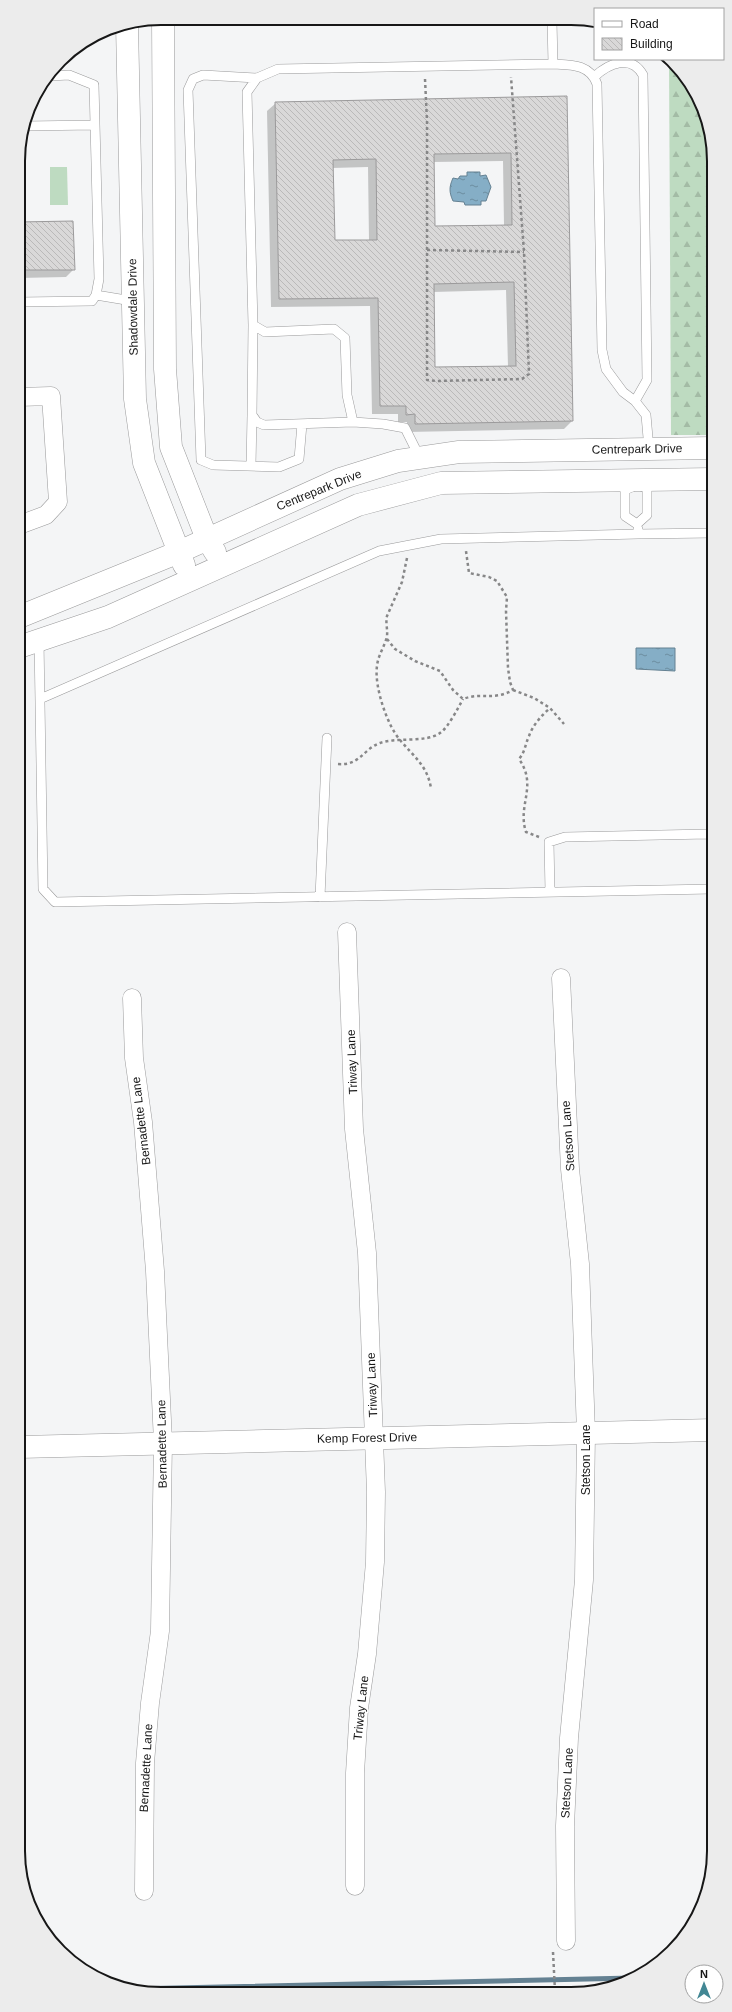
<svg xmlns="http://www.w3.org/2000/svg" width="732" height="2012" font-family="Arial,sans-serif">
  <style>
    .forest { fill: url(#forest-firs) }
    .green { fill: #bedbc1 }
    .water { fill: url(#water-ripples); stroke: #648192 }
    .shadow { fill: #0003; fill-rule: evenodd }
    .lines { fill: none; stroke-linecap: round; stroke-linejoin: round }
    .stream { stroke: #648192; stroke-width: 5 }
    .building { fill: url(#building-back-hatch); stroke: #9b9a9b; fill-rule: evenodd }
    .service-casing { stroke: #9a9a9b; stroke-width: 10 }
    .minor-casing { stroke: #9a9a9b; stroke-width: 19 }
    .tertiary-casing { stroke: #9a9a9b; stroke-width: 23 }
    .path { stroke: #878788; stroke-width: 2.5; stroke-dasharray: 3 3; stroke-linecap: butt }
    .service { stroke: #fff; stroke-width: 9 }
    .minor { stroke: #fff; stroke-width: 18 }
    .tertiary { stroke: #fff; stroke-width: 22 }
    .labels { text-anchor: middle; dominant-baseline: central; stroke-width: 3; stroke-linejoin: round; paint-order: stroke }
    .street-label { font-size: 12px; fill: #171717; stroke: #fff }
    .rim { fill: none; stroke: #171717; stroke-width: 2 }
  </style>
  <defs>
    <pattern id="forest-firs" width="22" height="20" patternUnits="userSpaceOnUse"><rect width="22" height="20" fill="#bedbc1"/><path d="M5 1l3.5 6h-7zM16 11l3.5 6h-7z" fill="#a3bba5"/></pattern>
    <pattern id="water-ripples" width="26" height="14" patternUnits="userSpaceOnUse"><rect width="26" height="14" fill="#85aec6"/><path d="M2 4q2-2 4 0t4 0M15 11q2-2 4 0t4 0" fill="none" stroke="#6c8da0"/></pattern>
    <pattern id="building-back-hatch" width="6" height="6" patternUnits="userSpaceOnUse"><rect width="6" height="6" fill="#d9d8d8"/><path d="M-1 5l2 2M0 0l6 6M5-1l2 2" fill="none" stroke="#bab9b9"/></pattern>
  </defs>
  <rect width="100%" height="100%" fill="#f4f5f6"/>
  <path class="forest" d="M669,59L695,90L711,133L712,435H671Z"/>
  <path class="green" d="M50,167H67L68,205H50Z"/>
  <path class="water" d="M467,172H480V176L486,175L491,187L486,201H481V205H465L464,202L453,201C449,192 449,187 453,178L458,179L460,176H467Z
    M636,648H675V671L636,669Z"/>
  <path class="shadow" d="M566,97L572,421L564,429L407,432V422H398V414H372L370,306L271,307L267,111L276,103ZM503,161L504,226L434,227L433,162ZM368,167L369,241H334L332,168ZM506,290L508,367L434,368L433,292Z
    M18,223L74,269L66,277L19,278Z"/>
  <g class="lines">
    <path class="stream" d="M127,1989L633,1978"/>
  </g>
  <path class="building" d="M567,96L573,421L415,424V414L406,415V406H380L378,298L279,299L275,102ZM511,153L512,225L435,226L434,154ZM376,159L377,240H335L333,160ZM514,282L516,366L435,367L434,284Z
    M73,221L75,270H18V222Z"/>
  <g class="lines">
    <g class="service-casing">
      <path id="service" d="M552,21L553,64
        M594,77C609,63 631,54 643,75L647,380L635,401
        M257,78L203,75L193,79L188,90L201,460L213,465L279,467L299,459L302,424
        M25,126L95,125
        M96,295L132,301
        M19,302L92,301L96,295L99,279L94,85L69,75L50,76
        M253,325L252,415L257,422L264,425L353,422
        M420,458L405,428L383,424L353,422L347,395L345,338L334,329L265,332L253,325L247,92L257,78L278,69L553,64C571,65 590,64 597,84L602,350L606,369L623,392L635,401L646,415L649,449
        M251,466L252,415
        M637,485L647,488V515L637,524L625,516V490Z
        M638,529V534L712,533
        M39,640L43,889L55,902L712,889
        M40,699L379,551L441,539L638,534
        M550,892L549,842L565,837L708,834L712,838
        M320,897L327,738"/>
    </g>
    <g class="minor-casing">
      <path id="minor" d="M19,397L51,396L58,502L46,515L19,525
        M347,932L354,1129L367,1253L376,1492L375,1562L367,1654L359,1708L355,1773V1886
        M561,978L570,1169L580,1264L586,1433L584,1580L569,1738L565,1826L566,1941
        M132,998L134,1058L143,1122L155,1271L163,1442L160,1631L150,1703L145,1763L144,1891"/>
    </g>
    <g class="tertiary-casing">
      <path id="tertiary" d="M163,18L165,369L171,447L207,539L215,552
        M127,25L135,399L144,463L184,565
        M19,617L179,552L340,479L398,461L459,452L712,448
        M19,647L108,617L358,505L441,483L712,479
        M20,1447L713,1430"/>
    </g>
    <path class="path" d="M425,79L427,121V380L436,381L522,379L529,374L524,252L511,77
      M427,250L524,252
      M407,558L402,582L387,616C385,624 389,632 386,640C383,649 378,656 377,666C374,686 387,725 400,740C414,757 427,765 431,788
      M387,639L395,649L415,661L440,671L453,690L463,699C481,692 494,701 513,690L510,682L508,668L506,611L507,597L497,581L489,577L469,573L466,551
      M513,690L534,698L550,708L564,724
      M338,764C360,766 363,749 380,743C397,737 426,743 440,733C448,728 458,708 463,699
      M539,837L526,832C517,805 538,786 519,759C525,752 525,745 529,736C533,725 541,716 550,708
      M553,1952L555,1991"/>
    <use href="#service" class="service"/>
    <use href="#minor" class="minor"/>
    <use href="#tertiary" class="tertiary"/>
  </g>
  <g class="labels">
    <g class="street-label">
      <text transform="translate(133 307) rotate(-91)">Shadowdale Drive</text>
      <text transform="translate(637 449) rotate(-1)">Centrepark Drive</text>
      <text transform="translate(319 490) rotate(-22)">Centrepark Drive</text>
      <text transform="translate(352 1062) rotate(-92)">Triway Lane</text>
      <text transform="translate(141 1121) rotate(-97)">Bernadette Lane</text>
      <text transform="translate(568 1136) rotate(-94)">Stetson Lane</text>
      <text transform="translate(372 1385) rotate(-92)">Triway Lane</text>
      <text transform="translate(367 1438) rotate(-1)">Kemp Forest Drive</text>
      <text transform="translate(162 1444) rotate(-91)">Bernadette Lane</text>
      <text transform="translate(586 1460) rotate(-90)">Stetson Lane</text>
      <text transform="translate(361 1708) rotate(-84)">Triway Lane</text>
      <text transform="translate(146 1768) rotate(-87)">Bernadette Lane</text>
      <text transform="translate(567 1783) rotate(-87)">Stetson Lane</text>
    </g>
  </g>
  <path d="M0 0H732V2012H0ZM161 25H571A136 136 0 0 1 707 161V1851A136 136 0 0 1 571 1987H161A136 136 0 0 1 25 1851V161A136 136 0 0 1 161 25Z" fill="#ececec" fill-rule="evenodd"/>
  <path class="rim" d="M161 25H571A136 136 0 0 1 707 161V1851A136 136 0 0 1 571 1987H161A136 136 0 0 1 25 1851V161A136 136 0 0 1 161 25Z"/>
  <rect x="594" y="8" width="130" height="52" fill="#ffffff" stroke="#a2a2a2"/>
  <rect x="602" y="21" width="20" height="6" fill="#ffffff" stroke="#a2a2a2"/>
  <text x="630" y="28" font-size="12" fill="#171717">Road</text>
  <rect x="602" y="38" width="20" height="12" fill="url(#building-back-hatch)" stroke="#a2a2a2"/>
  <text x="630" y="48" font-size="12" fill="#171717">Building</text>
  <g transform="translate(704 1984)"><circle r="19" fill="#ffffff" stroke="#a2a2a2"/>
  <path d="M0-3L7 15L0 10L-7 15Z" fill="#428794"/>
  <text y="-6" font-size="11" font-weight="bold" text-anchor="middle" fill="#171717">N</text>
  </g>
</svg>
